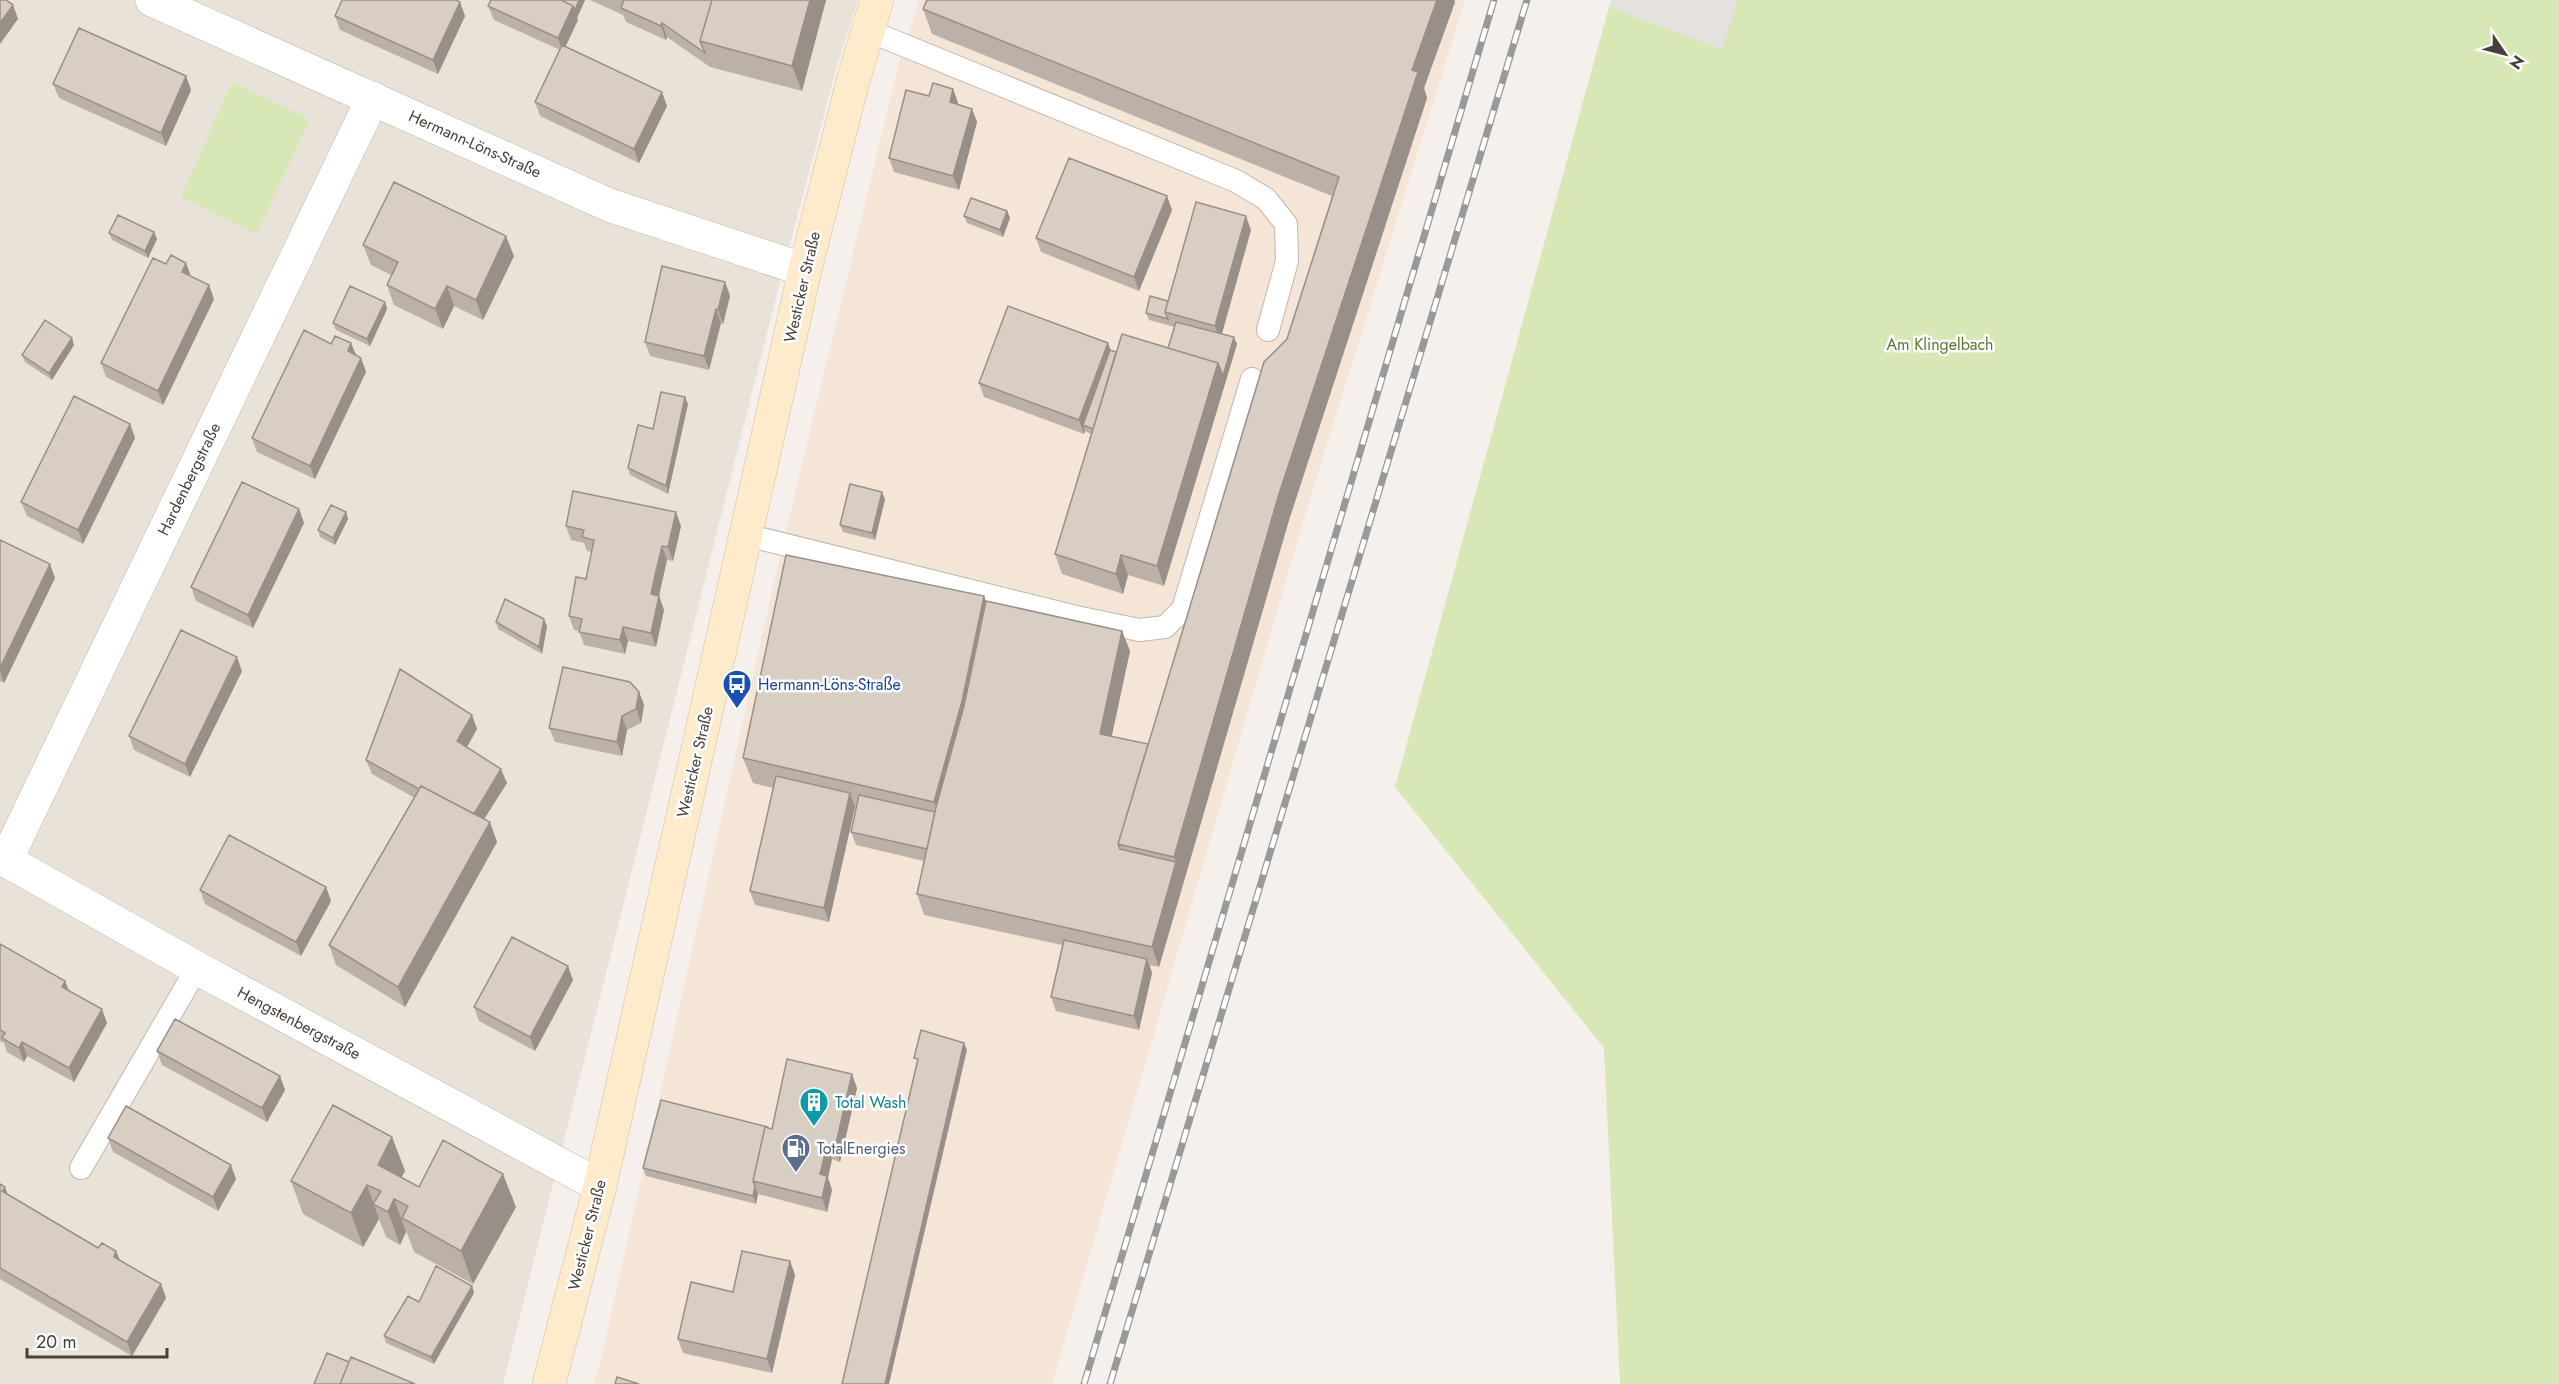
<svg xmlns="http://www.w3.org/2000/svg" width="2559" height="1384" font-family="Jost,sans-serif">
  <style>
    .residential { fill: #e8e2d9 }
    .commercial { fill: #f5e5d7 }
    .green { fill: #d7e7b5 }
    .parking { fill: #e4e1df }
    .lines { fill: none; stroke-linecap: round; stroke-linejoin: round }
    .service-casing { stroke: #c0b7ad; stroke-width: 24 }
    .minor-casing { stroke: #c0b7ad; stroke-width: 34 }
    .secondary-casing { stroke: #d3be9c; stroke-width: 34 }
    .service { stroke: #fff; stroke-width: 22 }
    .minor { stroke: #fff; stroke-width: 33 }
    .secondary { stroke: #fdebcc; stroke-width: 33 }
    .rail-casing { stroke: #999; stroke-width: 7 }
    .rail { stroke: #fff; stroke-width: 4.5; stroke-dasharray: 14; stroke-linecap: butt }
    .wall { fill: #bbb1a8 }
    .shaded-wall { fill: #989088 }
    .building { fill: #d9cec3; stroke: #989088; stroke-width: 1.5 }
    .labels { text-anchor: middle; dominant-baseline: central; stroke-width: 5; stroke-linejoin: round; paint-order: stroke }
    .street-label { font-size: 16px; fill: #494039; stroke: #fff }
    .park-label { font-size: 16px; fill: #53792d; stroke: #fff }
    .transit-label { font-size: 16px; fill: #164399; stroke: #fff; text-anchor: start }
    .culture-label { font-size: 16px; fill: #0d838f; stroke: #fff; text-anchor: start }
    .service-label { font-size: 16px; fill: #4e5e75; stroke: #fff; text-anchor: start }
  </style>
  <rect width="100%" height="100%" fill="#f5f0eb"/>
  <path class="residential" d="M0,0H858L835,73L775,301L503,1384H0Z"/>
  <path class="commercial" d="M920,0H1465L1303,522L1052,1384H594L603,1351L780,555L902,51Z"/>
  <path class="green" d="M1735,0H2559V1384H1620L1604,1048L1395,787L1609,7L1720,48Z
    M232,82L305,117L309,122L256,234L181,197Z"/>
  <path class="parking" d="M1611,0H1738L1722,49L1609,7Z"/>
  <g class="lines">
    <g class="service-casing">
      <path id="service" d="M869,31L1236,181L1266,199L1286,224L1287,261L1268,330
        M746,535L1076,617L1139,630L1165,627L1183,609L1252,379
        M81,1168L197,968"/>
    </g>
    <g class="minor-casing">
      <path id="minor" d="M152,0L609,205L805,270
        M0,857L197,968L600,1186
        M6,860L373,98"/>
    </g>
    <g class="secondary-casing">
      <path id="secondary" d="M549,1384L600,1186L805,270L853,81L877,0"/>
    </g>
    <use href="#service" class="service"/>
    <use href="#minor" class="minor"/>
    <use href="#secondary" class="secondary"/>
    <g class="rail-casing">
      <path id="rail" d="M1084,1384L1494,0
        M1110,1384L1527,0"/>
    </g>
    <use href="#rail" class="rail"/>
  </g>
  <path class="wall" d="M491,0H585L577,18L578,20L565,46L667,106L639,163L540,116L535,102L560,50L494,20L488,6Z
    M590,0H826L802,91L710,67L667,37L666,40L626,22L623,15Z
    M927,0H1454L1455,2L1424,88L1427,98L1289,520L1159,967L1150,965L1152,973L1139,1030L1056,1011L1051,997L1062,945L924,915L917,894L924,861L856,845L851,832L856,807H855L829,922L755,905L750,891L773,788L753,783L743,758L984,596L986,601L1122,631L1130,651L1111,736L1148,744L1287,339L1332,196L932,34L923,9Z
    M335,16H465L438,74L340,30Z
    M186,76L191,90L166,146L59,98L53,84Z
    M953,89L958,103V104L972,109L977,122L959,190L894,172L889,158L929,96Z
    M1167,196L1172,210L1139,291L1041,252L1036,238Z
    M1007,211L1010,218L1003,237L967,223L964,216Z
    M1251,230L1222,334L1237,344L1164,586L1128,575L1123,594L1062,574L1055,554L1091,434L1085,431L1084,434L984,397L979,383L1108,343L1110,350L1116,352L1168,348L1175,327L1149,320L1146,313L1168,301Z
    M154,232L157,239L148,258L112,240L109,233Z
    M363,245L514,256L483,320L454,306L443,329L394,305L387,285L391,275L371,265Z
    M186,263L191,276L214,299L163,405L106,377L101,363L166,264Z
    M725,282L730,296L723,324L721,323L709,370L650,356L645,342Z
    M385,302L387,309L370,346L336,330L333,323Z
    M74,345L52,380L25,362L22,355Z
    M356,355L361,358L366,372L315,479L257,452L252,438Z
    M688,404L668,494L630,475L628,468L653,429Z
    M130,424L135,438L83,544L27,516L21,502Z
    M885,499L875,540L843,532L840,525Z
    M299,509L304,523L253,628L196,601L191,587Z
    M346,512L348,519L335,545L320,537L318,530Z
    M566,526H681L673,561L667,560L661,585L659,596L664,610L656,647L628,641L625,654L584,645L579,631L574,630L569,616L586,579L592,552L587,551L584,543L571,540Z
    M0,540L55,578L4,683L0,681Z
    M496,622L547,626L542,654L498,629Z
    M242,671L190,777L134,750L129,736Z
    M639,692L644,705L641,723L627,730L622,756L555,742L549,728Z
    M477,729L467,747L507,783L484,819L497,842L405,1007L336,965L329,945L415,798L372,774L366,760Z
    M326,887L331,901L301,956L205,904L200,890Z
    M0,944L65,981L69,990L107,1023L74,1082L27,1056L24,1062L7,1052L4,1043L0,1041Z
    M573,980L535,1051L479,1021L474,1007Z
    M157,1051L280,1076L285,1090L267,1122L162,1065Z
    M857,1088L840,1162L832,1159L828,1178L832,1190L827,1212L758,1194L756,1204L646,1176L643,1168L772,1129Z
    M392,1137L405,1171L401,1177L419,1187L516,1207L473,1284L414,1252L407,1233L406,1232L400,1245L386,1237L379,1219L363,1247L303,1214L291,1181Z
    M108,1138L236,1179L218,1211L113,1152Z
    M0,1184L7,1194L161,1284L166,1298L132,1356L0,1279Z
    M790,1261L795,1275L772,1373L683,1353L678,1339L733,1292Z
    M472,1286L474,1293L434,1364L386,1343L384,1336L419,1302Z"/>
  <path class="shaded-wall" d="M579,0H585L577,18L578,20L563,52L558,38L573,6Z
    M810,0H826L802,91L792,66Z
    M1437,0H1454L1455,2L1424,88L1427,98L1289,520L1159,967L1152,947L1176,862L1174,857L1279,494L1412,70Z
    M460,2L465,16L438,74L433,60Z
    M13,5L18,19L0,44V23Z
    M662,23L667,37L666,40L661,26Z
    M186,76L191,90L166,146L161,133Z
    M953,89L958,103L955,116L950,102Z
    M662,92L667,106L639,163L634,149Z
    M972,109L977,122L959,190L953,176Z
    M1167,196L1172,210L1139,291L1134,277Z
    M1007,211L1010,218L1003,237L1000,230Z
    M1246,216L1251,230L1220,340L1215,326Z
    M154,232L157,239L148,258L145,251Z
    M506,236L514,256L483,320L476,300Z
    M186,263L191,277L182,272Z
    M725,282L730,296L723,324L718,310Z
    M209,285L214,299L163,405L158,391Z
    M447,286L454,306L443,329L435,309Z
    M385,302L387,309L370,346L367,339Z
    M716,309L721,323L709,370L704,356Z
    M1234,337L1237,344L1164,586L1157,566L1218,363Z
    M72,338L74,345L52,380L49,373Z
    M351,343L357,357L348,351Z
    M1108,343L1113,357L1083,425L1085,431L1084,434L1079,420Z
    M361,358L366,372L315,479L310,466Z
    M685,397L688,404L668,494L666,486Z
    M130,424L135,438L83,544L78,530Z
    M882,492L885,499L875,540L872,533Z
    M299,509L304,523L253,628L248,615Z
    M346,512L348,519L335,545L333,538Z
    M676,512L681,526L673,561L668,547Z
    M662,546L667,560L659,596L664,610L656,647L651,633V594Z
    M1121,555L1128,575L1123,594L1116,574Z
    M50,564L55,578L4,683L0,671V668Z
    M984,596L993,621L939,813L934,802Z
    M544,619L547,626L542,654L539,647Z
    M623,627L628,641L625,654L620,640Z
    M1122,631L1130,651L1108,754L1100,734Z
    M237,657L242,671L190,777L185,764Z
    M639,692L644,705L641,723L636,709Z
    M472,715L477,729L462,755L457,741Z
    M622,716L627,730L622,756L617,742Z
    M501,769L507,783L476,832L471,818Z
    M850,793L855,807L829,922L824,908Z
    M490,822L497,842L405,1007L398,987Z
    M326,887L331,901L301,956L296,942Z
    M1147,959L1152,973L1139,1030L1134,1016Z
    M568,966L573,980L535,1051L530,1037Z
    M65,981L70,995L62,987Z
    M102,1009L107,1023L74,1082L69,1068Z
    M22,1042L27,1056L24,1062L19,1048Z
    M964,1043L967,1050L889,1384H885Z
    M852,1074L857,1088L840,1162L835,1148Z
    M280,1076L285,1090L267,1122L262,1108Z
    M392,1137L405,1171L390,1198L378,1165Z
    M827,1146L832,1159L828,1178L832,1190L827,1212L822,1198L820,1174Z
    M231,1165L236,1179L218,1211L213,1197Z
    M503,1174L516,1207L473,1284L461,1251Z
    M367,1185L379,1219L363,1247L351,1213Z
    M5,1187L10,1201L2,1191Z
    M755,1187L758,1194L756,1204L753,1196Z
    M394,1199L406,1232L400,1245L388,1212Z
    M116,1251L122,1265L114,1257Z
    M790,1261L795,1275L772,1373L767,1359Z
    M161,1284L166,1298L132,1356L127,1342Z
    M472,1286L474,1293L434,1364L431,1357Z"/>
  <path class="building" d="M0,0H6L13,5L0,23Z
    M342,0H456L460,2L433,60L335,16Z
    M491,0H561L573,6L558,38L488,6Z
    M561,0H579L575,10L573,6Z
    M624,0H712L700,41L705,53L662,23L661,26L621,8Z
    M712,0H810L792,66L700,41Z
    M927,0H1437L1412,70L1418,72L1279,494L1174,857L1118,844L1264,362L1287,339L1339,177L923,9Z
    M79,28L186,76L161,133L53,84Z
    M562,45L662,92L634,149L535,102Z
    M933,83L953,89L950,102L972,109L953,176L889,158L906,90L929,96Z
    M1069,158L1167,196L1134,277L1036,238Z
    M394,182L506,236L476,300L447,286L435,309L387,285L398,262L363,245Z
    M971,198L1007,211L1000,230L964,216Z
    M1196,202L1246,216L1215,326L1165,312Z
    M118,215L154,232L145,251L109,233Z
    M171,255L186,263L182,272L209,285L158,391L101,363L153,258L166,264Z
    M662,266L725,282L718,310L716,309L704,356L645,342Z
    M350,286L385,302L367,339L333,323Z
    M1150,296L1168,301L1165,312L1168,319L1146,313Z
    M1008,306L1108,343L1079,420L979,383Z
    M45,320L72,338L49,373L22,355Z
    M1176,322L1234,337L1223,376L1218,363L1168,348Z
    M304,330L331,344L335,336L351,343L348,351L361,358L310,466L252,438Z
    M1122,334L1218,363L1157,566L1121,555L1116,574L1055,554Z
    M1110,350L1116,352L1093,429L1083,425Z
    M661,392L685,397L666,486L628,468L638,425L653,429Z
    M74,396L130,424L78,530L21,502Z
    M242,482L299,509L248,615L191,587Z
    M850,484L882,492L872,533L840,525Z
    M573,491L676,512L668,547L662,546L656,571L651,594L659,596L651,633L623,627L620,640L579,632L582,619L569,616L576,577L586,579L594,540L582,537L584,530L566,526Z
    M331,505L346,512L333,538L318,530Z
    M0,540L50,564L0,668Z
    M786,555L984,596L962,701L934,802L743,758Z
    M505,599L544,619L539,647L496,622Z
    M986,601L1122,631L1100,734L1148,744L1118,844L1120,849L1176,862L1152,947L917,894L936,807L964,706Z
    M181,630L237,657L185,764L129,736Z
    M563,667L630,682L639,692L636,709L622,716L617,742L549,728Z
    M400,669L472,715L457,741L501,769L474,814L421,786L419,789L366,760Z
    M776,776L850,793L824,908L750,891Z
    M421,786L490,822L398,987L329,945Z
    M859,795L935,812L927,849L851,832Z
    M229,835L326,887L296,942L200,890Z
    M512,937L568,966L530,1037L474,1007Z
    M1064,940L1147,959L1134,1016L1051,997Z
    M0,944L65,981L62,987L102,1009L69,1068L22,1042L19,1048L2,1038L5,1033L0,1030Z
    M175,1019L280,1076L262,1108L157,1051Z
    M921,1030L964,1043L885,1384H842L918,1059L914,1058Z
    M787,1059L852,1074L835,1148L827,1146L820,1174L827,1176L822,1198L753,1181L765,1127L772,1129Z
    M661,1100L768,1127H765L753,1181L755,1187L753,1196L643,1168Z
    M333,1105L392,1137L378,1165L419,1187L443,1140L503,1174L461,1251L402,1218L408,1206L394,1199L388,1212L373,1204L381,1191L367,1185L351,1213L291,1181Z
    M126,1106L231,1165L213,1197L108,1138Z
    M0,1184L5,1187L2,1191L98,1248L102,1243L116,1251L114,1257L161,1284L127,1342L0,1268Z
    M742,1251L790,1261L767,1359L678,1339L691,1282L733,1292Z
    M436,1266L472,1286L431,1357L384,1336L408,1296L419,1302Z
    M327,1353L349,1362L340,1384H314Z
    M351,1357L415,1384H340Z
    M617,1377L639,1384H615Z"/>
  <defs>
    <g id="bus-pin" transform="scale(1.5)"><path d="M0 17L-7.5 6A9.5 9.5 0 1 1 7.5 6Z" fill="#1a4fb4" stroke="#fff"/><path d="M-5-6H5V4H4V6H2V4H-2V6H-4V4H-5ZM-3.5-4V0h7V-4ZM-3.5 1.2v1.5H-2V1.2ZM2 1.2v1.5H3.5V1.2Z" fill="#fff"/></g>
    <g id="building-pin" transform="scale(1.5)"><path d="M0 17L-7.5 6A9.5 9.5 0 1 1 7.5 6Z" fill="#0f9aa8" stroke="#fff"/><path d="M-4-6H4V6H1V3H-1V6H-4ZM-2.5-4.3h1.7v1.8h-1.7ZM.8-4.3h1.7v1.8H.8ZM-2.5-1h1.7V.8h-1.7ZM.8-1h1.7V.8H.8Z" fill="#fff"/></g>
    <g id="fuel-pin" transform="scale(1.5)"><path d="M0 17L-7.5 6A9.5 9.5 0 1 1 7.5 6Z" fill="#5c6f8a" stroke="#fff"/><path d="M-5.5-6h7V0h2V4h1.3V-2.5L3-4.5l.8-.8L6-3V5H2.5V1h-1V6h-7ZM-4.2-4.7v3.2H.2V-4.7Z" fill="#fff"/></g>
  </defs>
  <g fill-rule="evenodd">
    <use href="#bus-pin" x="737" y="684"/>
    <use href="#building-pin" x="814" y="1102"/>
    <use href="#fuel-pin" x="796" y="1148"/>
  </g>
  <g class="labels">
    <g class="street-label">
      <text transform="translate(475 144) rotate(24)">Hermann-Löns-Straße</text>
      <text transform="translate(802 287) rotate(-77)">Westicker Straße</text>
      <text transform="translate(189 479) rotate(-64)">Hardenbergstraße</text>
      <text transform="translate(695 762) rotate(-77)">Westicker Straße</text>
      <text transform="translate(299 1023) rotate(28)">Hengstenbergstraße</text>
      <text transform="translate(587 1235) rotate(-76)">Westicker Straße</text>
    </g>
    <g class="park-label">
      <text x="1940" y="344">Am Klingelbach</text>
    </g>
    <g class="transit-label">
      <text x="758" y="684">Hermann-Löns-Straße</text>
    </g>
    <g class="culture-label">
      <text x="835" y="1102">Total Wash</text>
    </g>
    <g class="service-label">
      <text x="817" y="1148">TotalEnergies</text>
    </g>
  </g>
  <g transform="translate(2505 54) rotate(125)" stroke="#ffffff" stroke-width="4.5" paint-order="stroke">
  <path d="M0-4.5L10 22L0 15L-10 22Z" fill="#494039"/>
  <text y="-9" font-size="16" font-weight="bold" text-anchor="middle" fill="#494039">N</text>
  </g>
  <path d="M27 1348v9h140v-9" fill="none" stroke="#494039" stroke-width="3"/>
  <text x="36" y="1348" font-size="18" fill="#494039" stroke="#ffffff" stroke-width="4.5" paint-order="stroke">20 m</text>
</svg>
